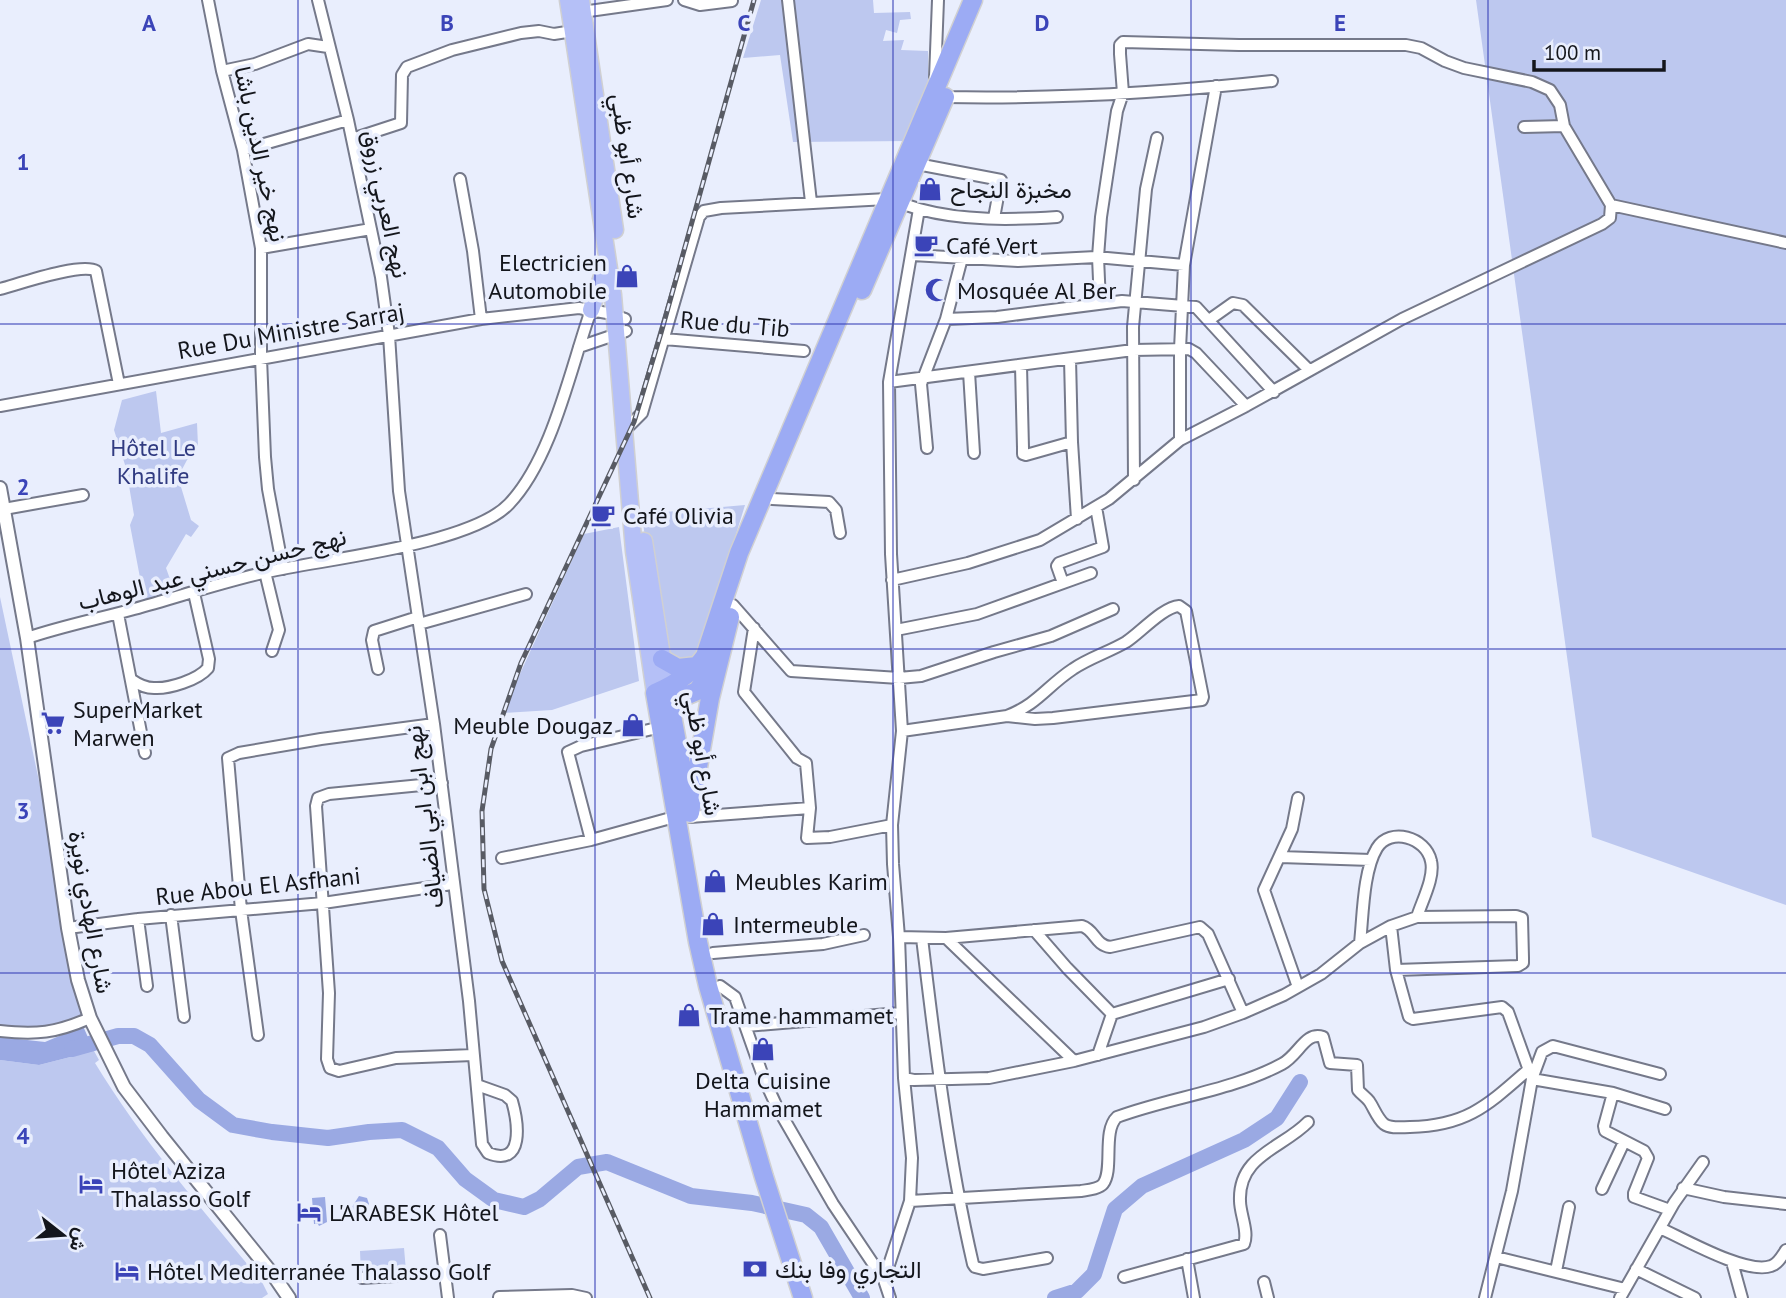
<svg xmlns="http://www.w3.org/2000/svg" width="1786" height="1298" font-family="'PT Sans',Vazirmatn,sans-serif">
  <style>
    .green { fill: #bdc8ef }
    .water { fill: #9aa9e3 }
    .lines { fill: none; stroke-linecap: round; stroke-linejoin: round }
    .river { stroke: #9aa9e3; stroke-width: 16 }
    .minor-casing { stroke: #75798a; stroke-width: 14 }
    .tertiary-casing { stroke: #75798a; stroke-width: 16 }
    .primary-casing { stroke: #d0d0d2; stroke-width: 19 }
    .trunk-casing { stroke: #d0d0d2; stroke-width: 21 }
    .minor { stroke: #fff; stroke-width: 10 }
    .tertiary { stroke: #fff; stroke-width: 12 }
    .primary { stroke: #b5c0f7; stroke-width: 16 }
    .trunk { stroke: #9cabf4; stroke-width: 18 }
    .rail-casing { stroke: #585b64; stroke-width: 5 }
    .rail { stroke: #e9eefd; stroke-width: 2.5; stroke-dasharray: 8; stroke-linecap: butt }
    .grid { fill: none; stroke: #3b44b8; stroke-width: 2; stroke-opacity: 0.55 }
    .labels { text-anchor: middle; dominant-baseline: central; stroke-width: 7; stroke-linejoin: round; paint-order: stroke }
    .street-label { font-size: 24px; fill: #14161c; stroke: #e9eefd }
    .poi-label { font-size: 24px; fill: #14161c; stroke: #e9eefd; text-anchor: start }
    .park-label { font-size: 24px; fill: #313b81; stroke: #e9eefd }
    .grid-label { font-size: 23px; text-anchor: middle; font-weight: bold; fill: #3b44b8; stroke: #e9eefd; stroke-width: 7; stroke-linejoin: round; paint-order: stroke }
  </style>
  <rect width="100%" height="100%" fill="#e9eefd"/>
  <path class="green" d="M761,0H873L874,13L910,12L911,19L900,20L897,33L886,30L883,41L904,40L901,50L928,51V82L910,141L793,142L780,55L743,58Z
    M1476,0H1786V905L1592,837Z
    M156,391L161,433L197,423L198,446L187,460L178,477L191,520L199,526L191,537L186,534L166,568L170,579L176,578L179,593L145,604L130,525L134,515L126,468L114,430L122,400Z
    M745,505L694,671L671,667L650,578L642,514Z
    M619,527L639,681L552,710L502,713L584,534Z
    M0,597L89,1017C50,1039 44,1038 0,1034Z
    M94,1051L99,1060L95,1063C143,1142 204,1211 262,1282L268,1294L262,1298H0V1060L39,1065Z
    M404,1248L406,1271L361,1274L360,1251Z"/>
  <path class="water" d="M83,1026L94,1051L39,1065L0,1060V1037L45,1042Z
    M359,1196L367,1198L369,1204L363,1216L355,1220L351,1217L352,1207Z
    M325,1197L327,1222L319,1226L318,1224H314L312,1198Z"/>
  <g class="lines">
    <path class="river" d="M72,1049L118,1036H134L150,1045L199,1100L233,1125L272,1132L328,1138L369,1132L402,1130L438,1148L465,1179L494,1200L524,1207L540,1199L578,1167L607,1162L691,1196L752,1203L806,1215L821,1227L862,1298
      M1055,1298L1077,1291L1094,1274L1115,1209L1142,1186L1244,1140L1277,1118L1300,1082"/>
    <g class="minor-casing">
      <path id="minor" d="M208,0L222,71L243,150L261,248V358L265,457L268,489L283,569
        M318,0L348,120L381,277L389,335L399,491L434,724L469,1001L482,1144L488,1153C525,1168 518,1122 512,1101L505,1095L477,1085
        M684,0L700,5L732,1
        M788,0L811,202
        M582,12L667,0
        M222,71L255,64L308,44L328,47
        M935,78L938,0
        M940,94L945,97C1054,99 1163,93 1272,81
        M1524,127L1564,126
        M352,139L401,123L402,75L407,67L452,50L521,33L539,31L554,34L573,31
        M243,150L348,120
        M917,164L1001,180L994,218
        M460,179L473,251L481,319
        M1611,205L1786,243
        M919,209C963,221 1012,220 1057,217
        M261,248L371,229
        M912,255L1018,261L1096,257L1184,265
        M0,289C19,284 82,262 96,271L119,384
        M946,319L997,317L1122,301L1196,307L1274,392
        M1209,320L1233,303L1243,305L1309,370
        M664,339L804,351
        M579,347L626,331
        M1021,366L1023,448V454L1026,455L1072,442L1070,359
        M969,372L974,453
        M889,382L1133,350L1189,349L1196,353L1246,406
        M0,406L481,319L579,308L607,313L625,319
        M624,431L642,413L699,217L704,211L721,208L887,199L919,209L889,382L891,554L902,731L892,825L893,864L899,937L904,1078L912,1158L910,1201L884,1280
        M1180,440V349L1184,265L1216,86
        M1072,442L1077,519
        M927,448L921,384L946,319L962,258
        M1134,480L1133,327L1146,189L1157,138
        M772,499L829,502L836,510L840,533
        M4,509L83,495
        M265,572L279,630L272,651
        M892,580L968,563L1040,540L1109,499L1180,440L1246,406L1402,319L1602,224L1610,218L1611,205L1564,126L1560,105L1550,90L1532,82L1464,68L1445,61L1421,48L1406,45H1239L1123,42L1120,45V54L1123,93L1117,111L1101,217L1098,257L1100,303
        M1063,583L1057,566L1059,563L1103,547L1096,507
        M733,605L791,671L899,678L921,676L994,652L1051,636L1113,609
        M118,614L145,753
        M419,624L526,594
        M754,628L744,692L797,758L806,763L810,808L807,838L830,837L892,825
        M896,630L977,614L1091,573
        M27,638C62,626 98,619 134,609C178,597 222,582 267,572C324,559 470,545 509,504C552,459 570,370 591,310
        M378,669L372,640L374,631L418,617
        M132,680C139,685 145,688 154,688C169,689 198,680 208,668L209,659L194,593
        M902,731L1007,716C1038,704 1047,686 1073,669C1089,658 1109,652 1126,642C1140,633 1163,607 1179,606L1186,611L1203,697L1202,700L1053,718L1035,719L1007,716
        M442,783L329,794L318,798L316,806L329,993L327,1059L330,1068L339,1071L396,1058L473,1055
        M1298,798L1292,829L1264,890L1298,987
        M690,817L810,808
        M591,840L568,752L581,746L661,727
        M1280,857L1371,860
        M502,858L591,840L678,816
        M171,915L184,1017
        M138,919L147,986
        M1391,926L1396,970L1409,1017L1413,1019L1502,1007L1508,1012L1531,1076
        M68,928L138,919L323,903L452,884
        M1034,930L1067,968L1112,1014
        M899,937L946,938L1082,926C1095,930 1095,945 1110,947L1200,927L1208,934L1243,1013
        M922,938C935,1047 948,1156 973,1264L975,1267L983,1269L1047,1258
        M946,938L1074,1061
        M1360,943C1363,916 1363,871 1377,848C1390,827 1426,837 1431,861C1435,877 1422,901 1417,917
        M713,953L823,944L864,935
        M720,986L735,997L764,1079L777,1107L833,1204L884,1280L890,1298
        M1112,1014L1229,979
        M746,1026L900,1013
        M0,1031C36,1035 56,1033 90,1018
        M258,1035L241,910L228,758L239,753L321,739L434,724
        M1098,1055L1112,1014
        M904,1078L914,1080L989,1078L1074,1061L1204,1027L1243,1013L1284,995L1321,974L1360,943L1391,926L1417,917L1516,916L1522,918L1523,958V963L1518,966L1396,970
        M1532,1079L1613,1093L1665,1109
        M1613,1093L1604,1126L1605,1131L1644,1151L1648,1158L1634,1193V1197L1670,1210
        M1683,1188L1724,1197L1786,1204
        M1602,1189L1624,1142
        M910,1201L1081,1191C1087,1190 1099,1189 1103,1184C1114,1170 1102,1131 1117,1117C1171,1097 1231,1091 1282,1064C1299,1055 1305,1031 1323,1037L1330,1063L1357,1065L1358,1090C1361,1094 1366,1097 1369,1101C1374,1108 1377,1118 1384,1124C1391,1129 1402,1127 1410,1127C1467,1126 1488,1105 1528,1070
        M1660,1228C1684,1239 1747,1275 1771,1266C1778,1264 1782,1256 1786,1250
        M440,1235L448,1298
        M1496,1257L1625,1289
        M1187,1259L1194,1298
        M1732,1262L1742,1298
        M1636,1269L1695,1298
        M1556,1271L1569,1207
        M1124,1277L1244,1244C1249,1232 1240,1214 1240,1201C1238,1155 1283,1148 1308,1122
        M362,1278L444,1273
        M1264,1282L1268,1298
        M499,1297L572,1295L586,1298
        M1485,1298L1512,1191L1532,1079L1542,1052L1553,1046L1660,1074
        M1620,1298L1674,1203L1703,1162"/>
    </g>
    <g class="tertiary-casing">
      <path id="tertiary" d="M0,488L27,638L68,928L78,980L90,1018L124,1087L162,1137L274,1276L289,1298"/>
    </g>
    <g class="primary-casing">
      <path id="primary" d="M568,0L613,295L634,551L655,693
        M581,0L615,230
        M591,310L606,264
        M644,541L667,688"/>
    </g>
    <g class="trunk-casing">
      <path id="trunk" d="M862,290L945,97
        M662,659L678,668L697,666
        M667,688L688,802
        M660,707L697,691L713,670
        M690,813L710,698L730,617
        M803,1298L764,1177L708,986L698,942L655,693C673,685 694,672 705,656L739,553L973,0"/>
    </g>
    <use href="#minor" class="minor"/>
    <use href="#tertiary" class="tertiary"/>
    <use href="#primary" class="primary"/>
    <use href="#trunk" class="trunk"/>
    <g class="rail-casing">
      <path id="rail" d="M650,1298L502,961L484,889L482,811L491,749L521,663L634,422L661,333L754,0"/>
    </g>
    <use href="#rail" class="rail"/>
  </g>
  <path class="grid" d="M298,0V1298M595,0V1298M893,0V1298M1191,0V1298M1488,0V1298M0,324H1786M0,649H1786M0,973H1786"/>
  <defs>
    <g id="shop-bare" transform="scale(1.89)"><path d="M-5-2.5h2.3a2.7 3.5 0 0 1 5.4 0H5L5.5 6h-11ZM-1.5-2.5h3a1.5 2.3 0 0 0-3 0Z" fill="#3b44b8" stroke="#e9eefd" stroke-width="2.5" paint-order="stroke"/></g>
    <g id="cafe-bare" transform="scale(1.89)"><path d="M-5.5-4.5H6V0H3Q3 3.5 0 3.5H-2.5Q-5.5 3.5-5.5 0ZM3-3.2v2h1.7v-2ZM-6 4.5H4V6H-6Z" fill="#3b44b8" stroke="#e9eefd" stroke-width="2.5" paint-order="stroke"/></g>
    <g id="mosque-bare" transform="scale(1.89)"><path d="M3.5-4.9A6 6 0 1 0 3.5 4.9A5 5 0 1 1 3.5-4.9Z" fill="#3b44b8" stroke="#e9eefd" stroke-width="2.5" paint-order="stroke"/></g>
    <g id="supermarket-bare" transform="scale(1.89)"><path d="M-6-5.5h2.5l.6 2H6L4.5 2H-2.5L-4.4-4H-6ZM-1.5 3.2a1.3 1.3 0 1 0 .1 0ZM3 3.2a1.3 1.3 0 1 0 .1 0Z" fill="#3b44b8" stroke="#e9eefd" stroke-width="2.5" paint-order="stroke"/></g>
    <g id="hotel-bare" transform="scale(1.89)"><path d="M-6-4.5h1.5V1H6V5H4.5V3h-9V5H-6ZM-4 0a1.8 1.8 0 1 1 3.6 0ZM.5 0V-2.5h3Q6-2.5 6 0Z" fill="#3b44b8" stroke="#e9eefd" stroke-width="2.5" paint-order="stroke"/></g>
    <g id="bank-bare" transform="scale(1.89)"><path d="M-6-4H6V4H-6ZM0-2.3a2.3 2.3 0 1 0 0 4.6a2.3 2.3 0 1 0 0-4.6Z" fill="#3b44b8" stroke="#e9eefd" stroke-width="2.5" paint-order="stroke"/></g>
  </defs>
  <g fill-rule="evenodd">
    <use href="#shop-bare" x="930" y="189"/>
    <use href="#cafe-bare" x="926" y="245"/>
    <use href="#shop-bare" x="627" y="276"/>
    <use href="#mosque-bare" x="937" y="290"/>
    <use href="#cafe-bare" x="603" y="515"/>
    <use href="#supermarket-bare" x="53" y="723"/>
    <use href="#shop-bare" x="633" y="725"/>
    <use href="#shop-bare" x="715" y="881"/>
    <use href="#shop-bare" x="713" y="924"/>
    <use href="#shop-bare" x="689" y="1015"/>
    <use href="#shop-bare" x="763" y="1049"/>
    <use href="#hotel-bare" x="91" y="1184"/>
    <use href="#hotel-bare" x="309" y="1212"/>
    <use href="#bank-bare" x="755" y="1269"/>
    <use href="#hotel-bare" x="127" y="1271"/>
  </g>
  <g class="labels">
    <g class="street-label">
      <text transform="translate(261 154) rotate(78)">نهج خير الدين باشا</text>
      <text transform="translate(628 156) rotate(82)">شارع أبو ظبي</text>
      <text transform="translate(386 204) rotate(78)">نهج العربي زروق</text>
      <text transform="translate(735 324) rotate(5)">Rue du Tib</text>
      <text transform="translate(291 331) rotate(-10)">Rue Du Ministre Sarraj</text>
      <text transform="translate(212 569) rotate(-14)">نهج حسن حسني عبد الوهاب</text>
      <text transform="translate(703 753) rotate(80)">شارع أبو ظبي</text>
      <text transform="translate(424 817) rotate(-97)">نهج ابن ابي الضياف</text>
      <text transform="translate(258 886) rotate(-6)">Rue Abou El Asfhani</text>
      <text transform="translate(91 912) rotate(80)">شارع الهادي نويرة</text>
    </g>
    <g class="poi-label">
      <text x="950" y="189">مخبزة النجاح</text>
      <text x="946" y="245">Café Vert</text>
      <text x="607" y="262" text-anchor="end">Electricien<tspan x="607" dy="28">Automobile</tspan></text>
      <text x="957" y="290">Mosquée Al Ber</text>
      <text x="623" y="515">Café Olivia</text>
      <text x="73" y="709">SuperMarket<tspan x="73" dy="28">Marwen</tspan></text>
      <text x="613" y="725" text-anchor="end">Meuble Dougaz</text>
      <text x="735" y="881">Meubles Karim</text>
      <text x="733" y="924">Intermeuble</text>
      <text x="709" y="1015">Trame hammamet</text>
      <text x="763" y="1080" text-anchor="middle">Delta Cuisine<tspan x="763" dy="28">Hammamet</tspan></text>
      <text x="111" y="1170">Hôtel Aziza<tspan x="111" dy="28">Thalasso Golf</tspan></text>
      <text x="329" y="1212">L'ARABESK Hôtel</text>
      <text x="775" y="1269">التجاري وفا بنك</text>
      <text x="147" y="1271">Hôtel Mediterranée Thalasso Golf</text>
    </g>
    <g class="park-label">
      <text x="153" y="447">Hôtel Le<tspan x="153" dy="28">Khalife</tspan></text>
    </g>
  </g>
  <g class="grid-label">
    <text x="149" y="31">A</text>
    <text x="447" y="31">B</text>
    <text x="744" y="31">C</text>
    <text x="1042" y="31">D</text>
    <text x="1340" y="31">E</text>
    <text x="23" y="170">1</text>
    <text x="23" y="495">2</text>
    <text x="23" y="819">3</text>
    <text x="23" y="1144">4</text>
  </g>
  <g transform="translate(63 1235) rotate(107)" stroke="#e9eefd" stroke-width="5" paint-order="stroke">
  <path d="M0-5L12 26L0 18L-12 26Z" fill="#14161c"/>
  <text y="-10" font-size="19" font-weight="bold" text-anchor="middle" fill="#14161c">ش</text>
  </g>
  <path d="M1534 60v10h130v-10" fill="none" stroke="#14161c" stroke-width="3.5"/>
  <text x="1544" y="60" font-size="21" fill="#14161c" stroke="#e9eefd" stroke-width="5" paint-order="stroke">100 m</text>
</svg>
